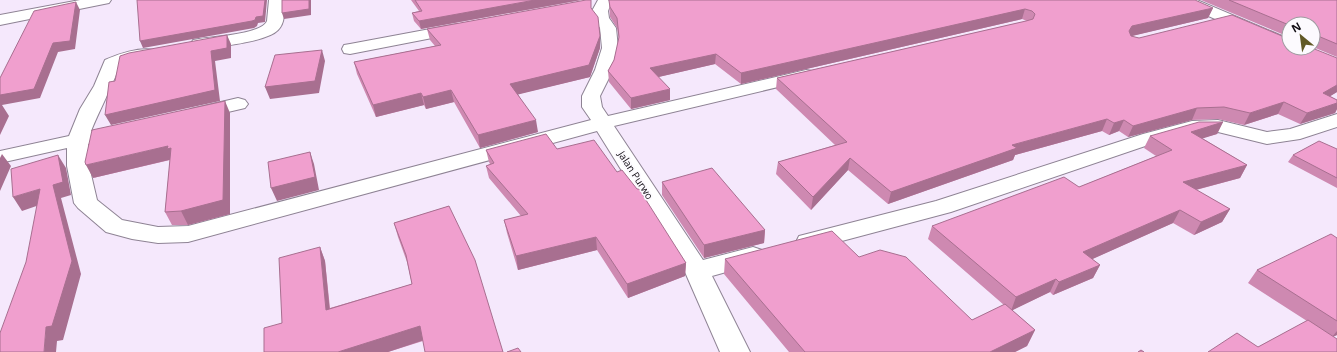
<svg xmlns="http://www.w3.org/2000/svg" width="1337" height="352" font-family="'Open Sans',sans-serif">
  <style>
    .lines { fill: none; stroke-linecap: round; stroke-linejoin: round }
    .minor-casing { stroke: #8e8394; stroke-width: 2 }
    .minor { fill: #fff; fill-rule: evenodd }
    .wall { fill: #ce89b1 }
    .shaded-wall { fill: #a86f90 }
    .building { fill: #f09fce; stroke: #a86f90 }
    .labels { text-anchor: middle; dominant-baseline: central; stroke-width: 3.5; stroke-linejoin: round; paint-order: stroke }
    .street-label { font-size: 10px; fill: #100c12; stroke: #fcfafe }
  </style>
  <rect width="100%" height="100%" fill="#f5e8fc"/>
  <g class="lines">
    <g class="minor-casing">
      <path id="minor" d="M80,0H111L109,3L104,4L0,25V15Z
        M269,0H283C284,10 286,22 278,30C267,42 216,47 199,49L193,48L191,44L193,40L199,39C213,37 262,34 267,21Z
        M598,0H608L611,3L608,11L609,18L616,28L618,48L613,70L600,96L602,107L608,116L806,70L812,71L815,75L812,79L614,126L703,260L753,247L762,250L766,256L762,262L712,276L750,352H720L685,272L597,131L188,242L158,243L132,239L106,232L78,208L74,203L67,166V148L0,163V151L69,136L80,109L94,86L105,60C118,54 139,47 154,50L157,54L154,58L126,63L119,67C111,89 100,109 91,131L98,133L101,137L98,141L88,144L89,166L97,200L122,220L158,227L188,226L591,120L582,107V96L595,70L602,48L600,28L593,18L592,11Z
        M1177,0H1197L1289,39V48H1295L1289,50L1283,49L1179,3Z
        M457,24L463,26L465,29L463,32L350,54L344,53L342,49L344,45L350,44Z
        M238,98L245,100L248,104L245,108L198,119L191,117L188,113L191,109Z
        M1337,114V127L1300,139L1267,144L1218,132L1193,133L1157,142L951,212L808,250L799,248L796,242L799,236L936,201L1143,134L1192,121L1218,120L1267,132L1290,129Z"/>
    </g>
    <use href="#minor" class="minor"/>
  </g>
  <path class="wall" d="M411,0H581L421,29L414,21L412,13L419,11Z
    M591,0V8L600,36V48L590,77L518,94L538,132L480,148L454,102L426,109L424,105L376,117L357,74L354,62L435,46L430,40L427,29Z
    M1201,0H1337V57L1313,47V24H1289V37Z
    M609,1L1213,8L1208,18L1131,36L1139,38L1337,58V92L1330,96L1337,100V109L1335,113L1300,124L1278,114L1244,125L1218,119L1192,120L1128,137L1119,131L1109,135L1102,131L1015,155L1013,160L888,204L848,170L811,210L776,174L778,162L835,145L776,89L777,78L1027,21L1022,19L741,84L715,64L658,77L670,100L631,109L609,82L608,71L614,60L619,39L617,28L610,17Z
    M230,113V214L188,225H172L165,212L170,160L93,178Z
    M1223,122L1217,134L1202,138L1247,165L1240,178L1196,190L1230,209L1222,222L1194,235L1173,223L1092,259L1100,265L1093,278L1053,295L1050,292L1012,310L1035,330L1027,346L1015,352H789L724,274L725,259L859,257L972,320L1004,305L928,239L932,226L1079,187L1156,156L1144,148L1150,136Z
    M557,149L617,172L686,263L685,276L628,298L597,250L518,270L507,233L504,220L521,216L489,178L486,166L490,164L489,162L486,150Z
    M1337,149V188L1288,162L1293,155Z
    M662,182L765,230L764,243L704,258L662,195Z
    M449,206L423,341L388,352H264L282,323L320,247L325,261L330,308L412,284L407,262L398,237L394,223Z
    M1337,238V335L1333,337L1258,347L1307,321L1248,283L1257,270Z"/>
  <path class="shaded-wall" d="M265,0H267L265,22L258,23L257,26L254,28L143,48L140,41L256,17Z
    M309,0H311V15L284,19L282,13Z
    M535,0H581L421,29L419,21Z
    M76,2L80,10L75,49L58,52L40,98L2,105L9,116L0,135V95L53,43Z
    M1213,8L1208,18L1128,37L1129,31L1132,26Z
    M1025,9L1022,19L741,84V73Z
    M227,35L231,44V58L215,61L220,101L111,125L105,115L211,51Z
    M600,36V48L590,77L512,96L510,84Z
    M322,50L325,61L319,93L270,99L265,87Z
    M716,54L715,64L650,79V68Z
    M1337,85V92L1316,105L1323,93Z
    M670,89V100L631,109V98Z
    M451,90L454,102L426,109L423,97Z
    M421,93L424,105L376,117L373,105Z
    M225,101L230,113V214L188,225L181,211Z
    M1284,102L1278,114L1244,125L1250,113Z
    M1337,103V109L1335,113L1300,124L1307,113Z
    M1197,108L1192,120L1128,137L1133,126Z
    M1107,119L1102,131L1015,155L1013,160L888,204L891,192L1012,145Z
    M536,120L538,132L480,148L478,135Z
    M1124,120L1119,131L1109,135L1114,123Z
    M1223,122L1217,134L1185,144L1191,132Z
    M168,146L171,148L173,159L93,178L86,165Z
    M310,152L314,164L319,190L277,201L271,188Z
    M2,154L11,166L0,191V158Z
    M58,155L66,168L71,195L61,198L81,274L63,340L57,341L56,352H44L46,327L53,185Z
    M850,158L848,170L811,210L813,197Z
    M1247,165L1240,178L1176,195L1183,182Z
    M40,189L48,202L22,211L13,197Z
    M1230,209L1222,222L1194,235L1201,222Z
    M1180,210L1173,223L1077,266L1083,252Z
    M765,230L764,243L704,258V245Z
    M596,237L597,250L518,270L516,256Z
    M320,247L325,261L331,324L326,310Z
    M686,263L685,276L628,298L627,284Z
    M1100,265L1093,278L1053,295L1059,282Z
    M1056,279L1050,292L1011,311L1016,297Z
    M420,326L424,340L388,352H338Z
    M1035,330L1027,346L1015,352H990Z
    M1337,331V335L1332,337Z"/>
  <path class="building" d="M137,0H265L263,16L256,17L255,20L252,21L140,41Z
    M282,0H309V9L282,13Z
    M415,0H535L419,21L412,13L422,11Z
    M586,0H591V8L598,17L600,36L589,65L510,84L536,120L478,135L451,90L423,97L421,93L373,105L354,62L441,45L427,29Z
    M609,0H1195L1213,8L1132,26L1129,31L1131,36L1139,38L1232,15L1289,39V48H1312L1337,58V85L1323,93L1337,100V103L1307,113L1284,102L1250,113L1224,107L1197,108L1133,126L1124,120L1114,123L1107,119L1012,145L1017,148L891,192L850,158L813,197L778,162L847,142L777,78L1026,21L1033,19L1035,14L1032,11L1025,9L741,73L716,54L650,68L670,89L631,98L608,71L614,60L619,37L617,18L610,7L609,1Z
    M1229,0H1337V44L1318,36H1313V24H1289V25Z
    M76,2L70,41L53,43L34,89L0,95V78L34,11Z
    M227,35V48L211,51L215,90L105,115L109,82L115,81L120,56L129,53Z
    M322,50L315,81L265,87L275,55Z
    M225,101L223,200L181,211L165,212L171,148L167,149L168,146L86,165L85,162L92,130Z
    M1199,122H1223L1191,132L1247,165L1183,182L1230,209L1201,222L1180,210L1083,252L1100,265L1059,282L1056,279L1016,297L932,226L1064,177L1079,187L1172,150L1150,136Z
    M546,134L557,149L594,140L617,172L622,170L637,189H639L686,263L627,284L596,237L516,256L504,220L528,214L486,166L494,163L486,150Z
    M1319,141L1337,149V178L1293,155Z
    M310,152L315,177L271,188L268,162Z
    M58,155L63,182L53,185L72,261L52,326L46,327L44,352H0V333L26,262L40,189L13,197L11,169Z
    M712,168L765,230L704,245L662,182Z
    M449,206L475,260L503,352H425L420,326L338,352H264V328L282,323L279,258L320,247L326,310L412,284L406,255L394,223Z
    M832,231L859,257L880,250L906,257L972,320L1005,304L1035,330L990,352H805L725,259Z
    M1331,234L1337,238V321L1257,270Z
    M1308,320L1337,339V352H1208L1237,333L1258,347Z
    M518,348L521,352H507Z
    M1141,350L1144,352H1138Z"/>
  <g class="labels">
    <g class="street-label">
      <text transform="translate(636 175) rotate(57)">Jalan Purwo</text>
    </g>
  </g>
  <g transform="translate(1301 36) rotate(331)"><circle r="19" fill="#fcfafe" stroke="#9e9ba0"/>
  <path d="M0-3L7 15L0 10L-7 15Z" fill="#615926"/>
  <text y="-6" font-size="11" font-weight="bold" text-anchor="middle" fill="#100c12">N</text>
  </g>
</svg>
